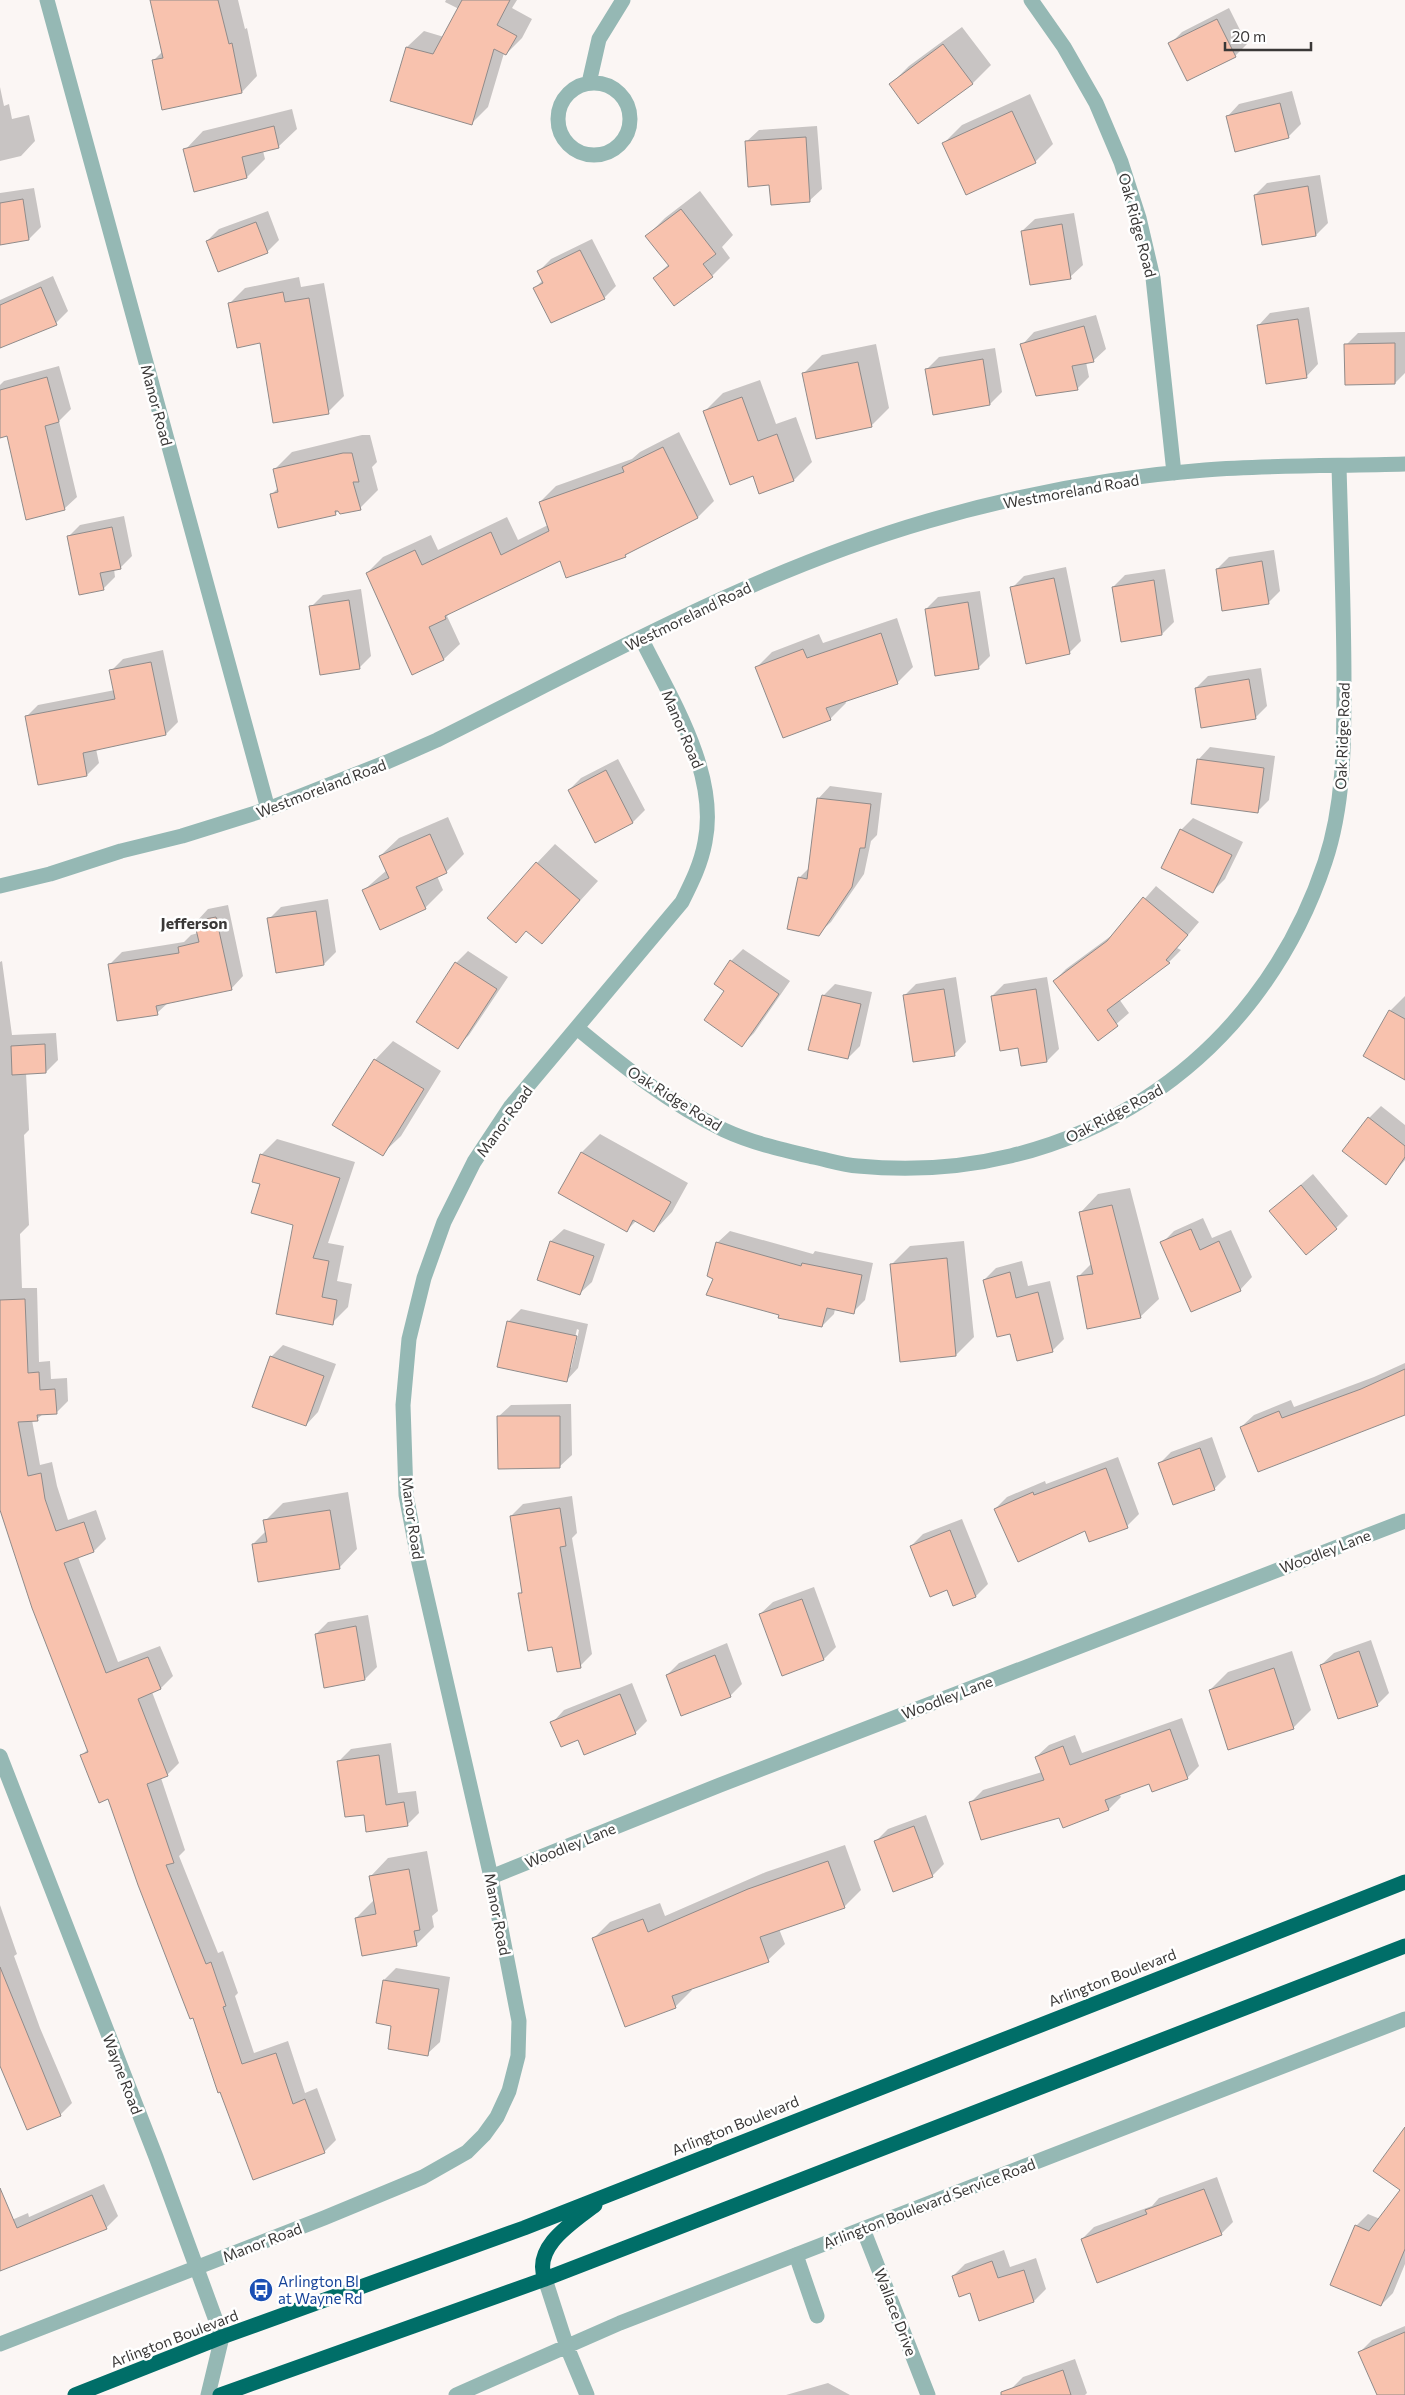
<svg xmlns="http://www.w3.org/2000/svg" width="1405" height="2395" font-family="Commissioner,sans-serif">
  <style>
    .shadow { fill: #0003; fill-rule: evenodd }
    .building { fill: #f8c2ae; stroke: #908b8a }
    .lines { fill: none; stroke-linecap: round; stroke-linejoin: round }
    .lane { stroke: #95b8b4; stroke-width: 15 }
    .street { stroke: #95b8b4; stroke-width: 15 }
    .highway { stroke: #006e68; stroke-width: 15 }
    .labels { text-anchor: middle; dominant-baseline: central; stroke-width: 5; stroke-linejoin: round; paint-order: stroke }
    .street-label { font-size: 15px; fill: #3a3837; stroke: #fff }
    .transit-label { font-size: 15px; fill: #164399; stroke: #fff; text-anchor: start }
    .neighbourhood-label { font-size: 16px; font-weight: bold; fill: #3a3837; stroke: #fff }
  </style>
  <rect width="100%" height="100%" fill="#fbf6f4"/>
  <path class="shadow" d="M151,0H238L245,29L247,28L257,76L242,92L153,61L163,51Z
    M446,0H517L512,8L532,19L522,38L506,54L504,53L488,107L472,123L392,101L407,47L424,31L444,37L459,9L445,2Z
    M1229,8L1247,44L1235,56L1170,44L1182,32Z
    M962,27L991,65L972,84H891L909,66Z
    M0,87L4,106L9,104L12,119L29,115L35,141L21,156L0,161Z
    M1292,91L1301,124L1289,136L1236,150L1227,117L1239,104Z
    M1030,94L1053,144L1035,162L944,143L962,125Z
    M292,109L297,129L278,147L263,151L265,159L247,177L195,190L185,150L203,131Z
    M817,126L822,189L809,201L771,184L746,142L759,130Z
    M1320,175L1328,223L1316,235L1255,195L1267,183Z
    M34,188L41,227L29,239L0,244V193Z
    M700,191L733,235L722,247L730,258L712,276L654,278L669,264L647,236L665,218Z
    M268,211L279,240L267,252L207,241L219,229Z
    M1074,213L1083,265L1070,277L1022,231L1035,219Z
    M592,239L616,286L604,298L535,288L543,280L539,271L551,259Z
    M53,276L68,311L56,323L0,332V300Z
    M299,277L301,287L324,283L344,396L328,412L261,342L229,304L245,288Z
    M1309,307L1318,364L1306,377L1258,326L1270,313Z
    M1096,315L1106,349L1093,361L1086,362L1089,377L1077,389L1022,345L1034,332Z
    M1405,332V373L1395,383L1346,345L1358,333Z
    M876,344L889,408L871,426L804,373L822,355Z
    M995,348L1002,392L990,404L927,369L939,357Z
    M59,366L71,409L59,421L77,497L64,509L0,421V385L4,381Z
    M760,380L776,424L796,417L812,462L794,480L760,492L753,474L705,411L723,393Z
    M679,432L714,501L698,517L630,551L625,556L561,560L452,611L447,616L460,644L444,659L413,673L367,573L383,557L431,535L438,550L507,517L518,540L548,525L540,502L556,486L632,459L640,452Z
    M362,435H370L377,462L372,467L378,490L360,508L339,510L335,514L272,494L278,488L274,470L292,452Z
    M124,516L132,556L120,568L114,569L115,577L103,589L68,537L80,525Z
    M1274,550L1280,591L1268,603L1217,569L1229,557Z
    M1066,567L1081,641L1069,653L1012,588L1024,576Z
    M1165,569L1174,622L1162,634L1113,587L1125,575Z
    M361,589L371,656L359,668L311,607L323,595Z
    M980,591L990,656L978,668L926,609L938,597Z
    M897,618L913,667L897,683L845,700L846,703L830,719L756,668L772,652L819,634L823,643Z
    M163,650L178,722L166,734L96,749L99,763L87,775L26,717L38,705L115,690L111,671L123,659Z
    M1261,668L1267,706L1255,718L1196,688L1208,676Z
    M1210,747L1275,756L1269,800L1257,812L1198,760Z
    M618,759L645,810L633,822L596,841L569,790L581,778Z
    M830,786L882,793L877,835L871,841L864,874L831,922L818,934L799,878L810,867L818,799Z
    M448,817L464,854L446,872L437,876L443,890L425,908L364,890L387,870L380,856L399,838Z
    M1193,818L1243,842L1225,879L1213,891L1181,830Z
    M555,844L598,881L542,943L537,863Z
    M1156,886L1199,922L1177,948L1181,950L1169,962L1119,999L1129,1013L1098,1040L1054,981L1066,969L1115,933Z
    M328,899L336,952L324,964L269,919L281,907Z
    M228,905L243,976L231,989L169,1002L157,1013L110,964L122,952L184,942L191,935L198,933L196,922L208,909Z
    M743,949L790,981L754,1033L742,1045L726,991L731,961Z
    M468,951L508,977L469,1035L457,1047L456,963Z
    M2,961L12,1035L56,1033L58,1060L46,1072L26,1073L29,1130L24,1135L29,1225L20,1234L22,1288H37L39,1362L50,1361L51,1379L67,1378L68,1401L56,1413L43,1414L37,1419L32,1420L40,1465L52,1462L57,1486L68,1520L96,1510L106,1539L94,1551L78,1557L118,1662L160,1646L173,1676L161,1688L152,1692L179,1763L167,1775L161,1778L185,1850L179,1856L218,1953L223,1951L238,1993L235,1996L254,2053L288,2041L305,2093L317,2088L336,2140L324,2152L194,2017L109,1798L82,1755L88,1749L0,1506V962Z
    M956,977L966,1042L954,1055L904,996L916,984Z
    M1047,977L1059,1049L1047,1061L1020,1047L992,996L1004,984Z
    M835,984L872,992L860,1046L848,1058L823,996Z
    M1405,996V1070L1390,1011Z
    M393,1041L441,1071L401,1136L382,1154L375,1060Z
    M1381,1106L1405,1125V1160L1385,1183L1369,1118Z
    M600,1134L688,1183L672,1212L654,1231L636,1221L627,1230L560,1193L582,1152Z
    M277,1139L355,1162L328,1243L344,1246L337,1281L352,1284L348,1307L332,1323L278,1313L294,1224L261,1183V1155Z
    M1313,1174L1348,1216L1336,1228L1271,1211Z
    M1130,1188L1159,1299L1140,1317L1079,1276L1092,1263L1080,1213L1098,1194Z
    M1203,1218L1212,1238L1231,1230L1252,1277L1240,1290L1162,1243L1174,1231Z
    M564,1229L605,1244L592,1282L579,1294L538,1279L551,1241Z
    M730,1231L813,1254L815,1251L873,1263L865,1300L853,1312L835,1309L834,1314L822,1326L781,1314L714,1279L717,1243Z
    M964,1241L974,1337L956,1355L892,1264L910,1246Z
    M1022,1261L1028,1286L1050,1281L1064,1339L1052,1351L1011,1333L984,1280L996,1268Z
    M521,1309L588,1324L578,1368L566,1381L499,1366L509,1321ZM577,1329L579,1330L571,1368H568Z
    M283,1345L336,1364L318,1412L306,1425L271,1357Z
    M1405,1363V1414L1241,1427L1254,1415L1291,1400L1294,1407L1374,1377Z
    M571,1404L572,1455L559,1467L498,1417L511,1405Z
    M1212,1437L1226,1477L1214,1489L1159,1464L1171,1452Z
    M1118,1457L1139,1514L1127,1526L1086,1529L995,1509L1007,1497L1045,1481L1046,1484Z
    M348,1492L357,1549L339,1568L253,1544L266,1531L265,1521L283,1503Z
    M572,1496L577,1533L572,1538L592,1654L580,1666L520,1594L523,1590L511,1516L523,1504Z
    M962,1519L988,1584L976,1596L954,1604L947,1589L911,1546L923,1534Z
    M814,1587L836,1647L824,1659L783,1674L760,1614L773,1602Z
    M368,1615L377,1667L365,1679L316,1634L328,1622Z
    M1371,1640L1389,1693L1377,1705L1321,1665L1334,1653Z
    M727,1643L742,1684L730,1696L667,1675L679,1663Z
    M1292,1651L1311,1710L1293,1728L1210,1690L1228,1672Z
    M632,1683L647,1721L635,1733L578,1738L552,1723L564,1710Z
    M1182,1718L1199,1766L1187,1778L1150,1782L1119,1793L1121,1797L1109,1809L1063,1826L1059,1816L971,1802L983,1790L1042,1772L1036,1757L1049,1745L1075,1735L1082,1753Z
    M391,1743L398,1793L416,1791L419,1813L407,1825L365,1813L339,1761L351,1749Z
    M926,1815L944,1864L932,1876L876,1841L888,1829Z
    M845,1845L861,1890L844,1907L779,1929L785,1944L768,1960L691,1988L692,1990L675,2007L593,1939L610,1922L660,1903L665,1916L766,1872Z
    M427,1851L438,1911L432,1916L434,1927L416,1945L356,1918L374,1900L370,1877L388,1858Z
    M0,1905L17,1954L14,1956L40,2028L72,2103L60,2115L0,2063Z
    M396,1968L450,1977L440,2042L427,2054L393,2025L377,2022L384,1980Z
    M1405,2131V2264L1393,2293L1381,2305L1356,2226L1368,2214L1380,2219L1402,2189Z
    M1217,2177L1233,2222L1221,2234L1082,2239L1094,2227L1152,2206L1159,2198Z
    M104,2184L118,2216L106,2228L0,2270V2225L28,2213L29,2217Z
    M1004,2250L1010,2267L1036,2258L1046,2289L1034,2301L980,2319L971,2291L953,2276L965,2264Z
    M1405,2326V2395H1378L1360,2352L1372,2340Z
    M1075,2359L1087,2393L1085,2395H1013L1011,2389L1023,2377Z
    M828,2383L850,2395H786Z"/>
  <path class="building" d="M150,0H218L229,44L232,43L242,93L162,110L152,60L163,58Z
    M462,0H510L497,25L517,36L506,55L494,49L472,125L390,101L406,47L433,54Z
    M1217,19L1236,57L1187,81L1168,43Z
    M943,44L973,84L918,124L889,84Z
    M1280,103L1289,138L1235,152L1226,116Z
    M1012,111L1036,163L966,195L942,143Z
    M274,126L279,148L242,157L247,178L194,192L183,149Z
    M806,137L810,202L771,205L769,185L748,187L745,141Z
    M1308,186L1316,236L1262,245L1254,195Z
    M23,199L29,240L0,245V203Z
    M681,209L716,254L703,264L713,277L674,306L653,278L669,266L645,236Z
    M256,222L268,253L218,272L206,241Z
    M1062,224L1071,279L1030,285L1021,231Z
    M580,250L605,299L551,323L533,288L543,283L537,271Z
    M41,287L57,325L0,348V305Z
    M283,292L285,302L309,298L329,414L273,423L260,343L237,348L228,303Z
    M1298,319L1307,378L1266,384L1257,325Z
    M1084,326L1094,362L1072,366L1078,390L1036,396L1020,344Z
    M1395,343V384L1345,385L1344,344Z
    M983,359L990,405L933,415L925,369Z
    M858,362L872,427L816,439L802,373Z
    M47,377L59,422L45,426L65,510L26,520L7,436L0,438V390Z
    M742,397L758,441L777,434L794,481L759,494L753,476L730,485L703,411Z
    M663,447L698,518L625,555L626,557L566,578L560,561L445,616L446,619L429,627L444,660L412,675L366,573L415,550L422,565L491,532L501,555L549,531L539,502L624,472L622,467Z
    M343,453H352L359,482H353L361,510L340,514L338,511H335L336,515L278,528L270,494L278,492L273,469Z
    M112,527L121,569L100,573L104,590L79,595L67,536Z
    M1262,561L1269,604L1222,611L1216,569Z
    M1054,578L1070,654L1026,664L1010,587Z
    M1154,580L1162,635L1121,642L1112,587Z
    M349,600L360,669L320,675L309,606Z
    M968,602L979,669L935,676L925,609Z
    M881,633L898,684L826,708L831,720L783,738L755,667L803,649L807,658Z
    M151,662L166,735L83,753L87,776L38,785L25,716L115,699L109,670Z
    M1249,679L1256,719L1201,728L1195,688Z
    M1197,759L1264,768L1258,813L1191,804Z
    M606,770L633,823L595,843L568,790Z
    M817,798L871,804L865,848H860L852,887L819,936L787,929L798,877L807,879Z
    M1180,829L1232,855L1213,893L1161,868Z
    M430,834L447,873L416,887L426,909L380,930L362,890L389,878L379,856Z
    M536,862L580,900L542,944L526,931L516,943L487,918Z
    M1143,897L1188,935L1166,960L1170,963L1107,1010L1118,1026L1098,1041L1053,981L1107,941Z
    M316,911L324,965L276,973L267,918Z
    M216,917L232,990L156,1006L158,1015L117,1021L108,964L179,953L178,947L199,942L194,921Z
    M730,960L779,994L742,1047L704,1020L724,991L714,984Z
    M455,962L497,989L458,1049L416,1022Z
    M944,989L955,1056L913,1062L903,995Z
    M1036,989L1047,1062L1021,1066L1018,1048L1000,1051L991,996Z
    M822,995L861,1004L848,1059L808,1050Z
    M1389,1010L1405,1019V1080L1363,1056Z
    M45,1044L46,1073L12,1075L11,1046Z
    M374,1059L424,1089L383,1156L332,1125Z
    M1368,1117L1405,1146V1157L1386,1185L1342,1151Z
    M581,1152L671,1202L654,1232L633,1220L627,1232L558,1193Z
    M260,1154L340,1178L313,1258L329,1261L322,1297L337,1300L333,1325L276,1314L293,1225L251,1213L260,1184L252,1182Z
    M1301,1185L1337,1229L1306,1255L1269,1211Z
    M1112,1205L1141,1318L1087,1329L1077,1276L1093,1274L1079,1212Z
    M1191,1229L1200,1250L1219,1241L1241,1291L1191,1312L1160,1242Z
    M550,1241L594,1256L580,1295L537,1280Z
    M716,1242L801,1266L802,1263L862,1275L854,1314L827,1308L822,1327L778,1318L779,1315L706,1295L713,1279L707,1276Z
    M947,1258L956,1356L900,1362L890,1264Z
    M1010,1272L1016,1298L1038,1292L1053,1352L1017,1361L1010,1334L997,1337L983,1280Z
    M25,1299L28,1373L39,1372L40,1390L55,1389L57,1414L37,1415L38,1421L18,1422L28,1476L41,1473L45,1499L56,1531L84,1522L94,1552L64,1563L106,1673L148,1657L161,1689L138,1699L168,1776L147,1784L174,1863L166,1865L206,1964L211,1962L226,2006L223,2007L242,2064L276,2053L293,2104L305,2099L325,2153L253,2180L220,2092L218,2093L193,2018L190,2019L138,1885L108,1799L99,1803L80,1755L88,1752L32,1608L0,1510V1300Z
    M507,1321L577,1336L567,1382L497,1367Z
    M270,1356L324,1376L306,1426L252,1407Z
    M1405,1369V1415L1258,1472L1240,1427L1279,1411L1282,1418L1361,1389Z
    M497,1416H560V1468L498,1469Z
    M1200,1448L1215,1490L1173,1505L1158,1463Z
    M1106,1468L1128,1528L1089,1542L1085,1531L1018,1562L994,1509L1033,1492L1034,1495Z
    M560,1508L566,1546L560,1547L581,1668L557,1672L552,1647L528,1651L518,1593H522L510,1516Z
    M330,1510L340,1569L258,1582L252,1544L267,1542L263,1520Z
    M950,1530L976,1597L953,1606L947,1590L930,1597L910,1546Z
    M802,1599L824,1660L782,1676L759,1614Z
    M356,1626L365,1680L324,1688L315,1634Z
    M1359,1651L1378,1706L1338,1719L1320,1665Z
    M715,1655L731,1697L681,1716L666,1675Z
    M1274,1668L1294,1729L1228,1750L1209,1690Z
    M620,1694L636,1734L584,1755L578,1740L561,1747L550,1722Z
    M1170,1729L1188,1779L1152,1792L1149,1784L1105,1800L1109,1810L1063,1828L1059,1818L981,1840L969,1802L1044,1780L1035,1757L1063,1746L1070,1765Z
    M379,1755L386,1805L404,1802L408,1826L366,1832L364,1815L345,1817L337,1761Z
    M914,1826L933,1877L893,1892L874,1841Z
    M828,1861L845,1908L760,1937L769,1962L672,1996L676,2008L625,2027L592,1938L643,1919L648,1932L748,1889Z
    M409,1869L420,1930L414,1931L417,1946L362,1956L355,1918L376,1914L369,1876Z
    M0,1967L61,2116L27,2130L0,2066Z
    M383,1980L439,1989L428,2056L388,2049L391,2026L376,2023Z
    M1405,2127V2249L1381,2306L1330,2285L1355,2225L1369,2231L1400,2190L1373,2171Z
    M0,2188L17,2228L92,2195L107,2229L0,2271Z
    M1204,2189L1222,2235L1097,2283L1081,2239L1147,2214L1145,2210Z
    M992,2261L998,2278L1024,2270L1034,2302L979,2321L970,2293L959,2297L952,2276Z
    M1405,2332V2395H1377L1358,2352Z
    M1063,2370L1071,2395H1001V2392Z"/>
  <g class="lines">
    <path class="lane" d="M796,2255L817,2316"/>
    <path class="street" d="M47,0L268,809
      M1031,0L1064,47L1096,103L1121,162L1139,218L1153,278L1174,473
      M558 119a36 36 0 1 1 72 0a36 36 0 1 1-72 0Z
      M589,83L599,39L623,0
      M0,886L50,874L121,851L182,836L268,809L387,762L437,740C598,660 755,571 928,521C1018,495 1112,477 1205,470C1271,465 1339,466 1405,464
      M577,1028C623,1066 670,1104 724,1130C752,1143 783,1150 813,1157C828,1160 843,1165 858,1166C1071,1187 1258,1064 1325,862C1344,805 1344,745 1344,685C1344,612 1341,539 1339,466
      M0,1756L156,2157L222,2337L208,2395
      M491,1877L720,1785L1405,1521
      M863,2229L928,2395
      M545,2279L567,2347L587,2395
      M0,2344L324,2218L423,2177L467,2152L484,2135L497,2117L509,2091L518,2056L519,2021L491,1877L419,1563L406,1495L403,1405L409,1339L424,1278L444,1222L474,1162L511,1106L682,902C692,882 701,864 705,842C719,773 670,697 641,638
      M456,2395L620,2323L1405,2019"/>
    <path class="highway" d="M545,2279C532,2247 573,2222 595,2205
      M75,2395L222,2337L524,2228L1405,1882
      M220,2395L545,2279L1405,1946"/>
  </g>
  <defs>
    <g id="bus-disc" transform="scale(1.25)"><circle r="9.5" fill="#1a4fb4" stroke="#fff"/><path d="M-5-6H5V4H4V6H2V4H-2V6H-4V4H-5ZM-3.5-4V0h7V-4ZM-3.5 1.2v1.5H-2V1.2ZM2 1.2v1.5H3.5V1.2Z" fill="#fff"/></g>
  </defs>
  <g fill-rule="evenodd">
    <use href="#bus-disc" x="261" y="2290"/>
  </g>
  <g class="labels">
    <g class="street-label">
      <text transform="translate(1138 225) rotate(75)">Oak Ridge Road</text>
      <text transform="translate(157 405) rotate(75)">Manor Road</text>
      <text transform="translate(1071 491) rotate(-10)">Westmoreland Road</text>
      <text transform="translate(688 616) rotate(-26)">Westmoreland Road</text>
      <text transform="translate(683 729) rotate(67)">Manor Road</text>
      <text transform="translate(1342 736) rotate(-88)">Oak Ridge Road</text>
      <text transform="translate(321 788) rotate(-21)">Westmoreland Road</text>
      <text transform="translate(675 1098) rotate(32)">Oak Ridge Road</text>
      <text transform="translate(1114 1113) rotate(-28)">Oak Ridge Road</text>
      <text transform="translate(504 1121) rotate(-54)">Manor Road</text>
      <text transform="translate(413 1518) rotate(82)">Manor Road</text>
      <text transform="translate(1325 1551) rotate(-21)">Woodley Lane</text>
      <text transform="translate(947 1697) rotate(-21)">Woodley Lane</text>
      <text transform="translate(570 1845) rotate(-22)">Woodley Lane</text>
      <text transform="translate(498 1914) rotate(79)">Manor Road</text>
      <text transform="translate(1112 1977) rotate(-21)">Arlington Boulevard</text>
      <text transform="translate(123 2074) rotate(69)">Wayne Road</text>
      <text transform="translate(735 2125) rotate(-22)">Arlington Boulevard</text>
      <text transform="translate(929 2203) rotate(-21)">Arlington Boulevard Service Road</text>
      <text transform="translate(262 2242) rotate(-21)">Manor Road</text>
      <text transform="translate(896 2312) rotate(69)">Wallace Drive</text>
      <text transform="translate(174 2338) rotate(-21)">Arlington Boulevard</text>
    </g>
    <g class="transit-label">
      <text x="278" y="2281">Arlington Bl<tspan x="278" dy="17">at Wayne Rd</tspan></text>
    </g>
    <g class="neighbourhood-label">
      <text x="194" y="922">Jefferson</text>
    </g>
  </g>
  <path d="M1225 42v8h86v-8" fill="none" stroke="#3a3837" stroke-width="2.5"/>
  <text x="1232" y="42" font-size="15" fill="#3a3837" stroke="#ffffff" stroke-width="4" paint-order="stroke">20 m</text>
</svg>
